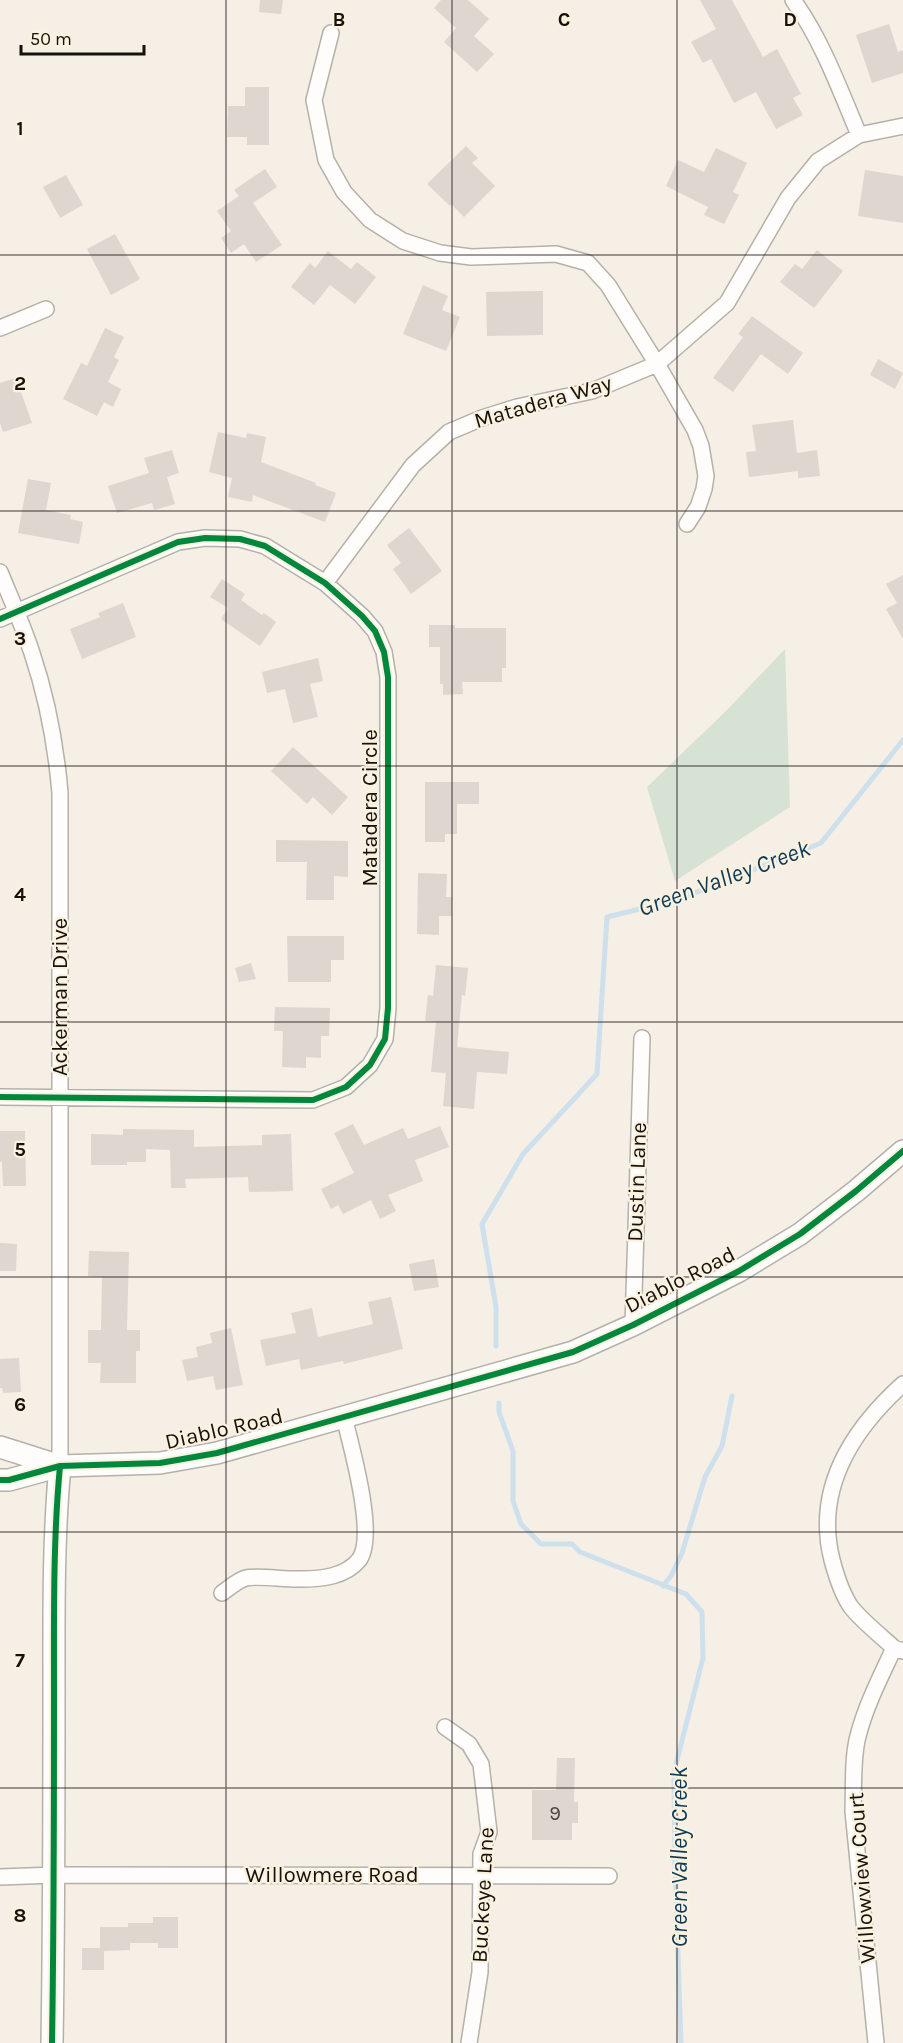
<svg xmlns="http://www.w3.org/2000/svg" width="903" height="2043" font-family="Karla,sans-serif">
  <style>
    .green { fill: #d6e2d4 }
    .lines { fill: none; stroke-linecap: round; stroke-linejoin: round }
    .stream { stroke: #cee0ec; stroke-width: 5 }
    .building { fill: #dfd6d0 }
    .street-casing { stroke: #b5b1a9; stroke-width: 18 }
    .secondary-casing { stroke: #b5b1a9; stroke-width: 24 }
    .street { stroke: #fefdfb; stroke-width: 15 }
    .secondary { stroke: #fefdfb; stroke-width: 21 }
    .cycleway-casing { stroke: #fbf1df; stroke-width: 10 }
    .cycleway { stroke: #00873e; stroke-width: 6 }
    .grid { fill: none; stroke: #15110c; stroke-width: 1.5; stroke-opacity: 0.55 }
    .labels { text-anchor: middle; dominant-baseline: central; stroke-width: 4.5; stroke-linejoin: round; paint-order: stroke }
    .number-label { font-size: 20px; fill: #48433e }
    .street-label { font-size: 22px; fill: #15110c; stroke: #fbf1df }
    .water-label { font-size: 24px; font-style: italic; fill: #0c3a58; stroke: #fbf1df }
    .grid-label { font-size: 20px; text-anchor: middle; font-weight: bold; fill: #15110c; stroke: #fbf1df; stroke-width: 4.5; stroke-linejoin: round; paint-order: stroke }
  </style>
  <rect width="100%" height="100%" fill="#f5efe5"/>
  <path class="green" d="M785,649L790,807L675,881L647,787L726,711Z"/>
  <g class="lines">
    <path class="stream" d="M496,1346V1307L482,1224L523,1154L597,1074L607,917L677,900L821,843L903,740
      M499,1403V1412L513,1451V1501L521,1524L541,1544H572L580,1552L686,1594L702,1612L703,1658L674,1772L675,1866L681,2043
      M663,1586L671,1576L682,1553L705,1477L722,1446L732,1396"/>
  </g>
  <path class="building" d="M260,0H283L281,14L259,12Z
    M441,0H468L489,19L474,36L494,54L477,72L444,42L456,28L434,8Z
    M700,0H732L763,57L777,49L801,94L793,98L803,115L776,129L756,92L734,103L711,59L703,63L691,42L716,29Z
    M889,24L898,52L903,50V73L872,83L856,35Z
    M245,87H269V145H247V137H227L228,106H245Z
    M466,146L478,158L472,163L495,186L464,217L451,204L450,206L427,184Z
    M716,148L747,163L733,192L739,195L724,224L704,215L708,207L666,186L678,160L704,172Z
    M265,169L277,187L253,203L282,245L256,262L244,244L231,253L221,238L231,231L217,211L239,196L234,190Z
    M865,170L903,176V223L858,216Z
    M66,175L83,205L60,218L43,187Z
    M115,234L140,279L111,295L87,249Z
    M817,250L843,271L814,308L780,282L795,264L802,269Z
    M328,251L351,269L357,262L376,277L355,304L330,285L314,305L291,287L310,263L315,268Z
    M423,285L448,296L442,310L460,317L446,351L403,334Z
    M543,291V335L487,336L486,292Z
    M752,316L803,353L788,374L761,354L733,392L713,378L743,337L738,334Z
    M105,328L124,337L114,357L119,360L108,382L121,389L113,407L104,402L97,416L63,399L81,363L87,366Z
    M878,359L903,373L895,389L870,375Z
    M16,378L32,423L3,432L0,423V383Z
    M793,420L797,453L817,450L820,476L798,478V471L749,477L746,452L756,451L752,425Z
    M218,432L246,438L247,433L266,437L261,462L316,483L315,485L336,493L325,522L253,495L252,502L228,497L232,478L209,472Z
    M172,450L179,473L167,477L175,504L154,510L152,503L117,513L108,486L149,473L144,458Z
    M28,479L51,483L46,510L71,515L70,519L83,522L79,544L18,533Z
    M409,528L442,571L411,594L393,569L401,563L387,545Z
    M903,575V639L886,609L897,603L886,584Z
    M222,579L245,594L241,600L262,615L264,613L276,622L260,646L221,619L228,608L210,597Z
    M123,603L136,637L82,659L70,629L100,617L98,613Z
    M429,625H455V628H506V668H502V682H462L463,694L443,695V684H440V647H429Z
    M318,658L323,681L310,684L318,717L293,723L285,689L267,693L262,672Z
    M293,747L348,797L332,815L313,797L307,804L271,771Z
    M425,782H479V804H457V834H445V842H425Z
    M276,840L348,841V877L334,876V900H306L307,862H276Z
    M418,873L447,874L446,897H452V916H439V935L417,934Z
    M287,936H344V960H331V982H288Z
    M251,963L256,979L239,982L235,968Z
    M436,965L468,968L465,996L462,995L457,1047L509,1052L507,1074L477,1072L474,1109L443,1106L446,1073L431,1072L436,1022L425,1021L428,995L433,996Z
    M275,1007L330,1008L329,1036H321V1058L306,1057V1068L282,1067L283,1031H274Z
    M353,1124L364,1145L403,1128L408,1139L440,1126L449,1147L415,1160L423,1181L388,1195L396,1211L380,1219L371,1200L343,1214L338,1205L331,1209L321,1189L354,1173L334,1133Z
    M123,1129L194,1130V1147L262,1145V1135L291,1134L293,1191L249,1192L248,1177L185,1179L186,1188H171L170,1150L146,1149V1162H127V1165H91V1134L123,1135Z
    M0,1131H25L26,1186H3L2,1162H0Z
    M0,1243L17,1244L16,1271H0Z
    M89,1251L129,1252L127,1330H140V1351H136V1383H100L101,1363H88V1330H101L102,1277L88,1276Z
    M434,1259L439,1287L414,1291L409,1264Z
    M391,1297L403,1349L344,1364L343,1361L301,1370L299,1359L266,1366L260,1340L296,1333L291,1313L312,1308L318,1337L373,1324L368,1302Z
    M231,1328L243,1385L216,1390L213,1376L187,1381L182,1360L198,1357L196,1347L212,1343L210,1333Z
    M19,1358L21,1392L3,1393L2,1388H0V1359Z
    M557,1758H575L574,1802H578V1823H572V1840H532V1790H556Z
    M153,1917H178V1948H158V1943H130V1950L104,1951V1970H82V1948H100V1927H128V1923H153Z"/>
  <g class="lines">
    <g class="street-casing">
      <path id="street" d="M793,0C822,40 840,90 859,135
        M331,33L314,100L326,160L344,192L370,220L403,241L440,253L471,257L556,254L588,263L608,285L657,364L695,430L701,446L706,476L704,489L698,507L687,524
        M0,328L46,309
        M0,572C11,599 23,626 32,653C47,698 56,746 60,793V1466
        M325,583L413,465L449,432L482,418L517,407L592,391L657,364L727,303L788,198L818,161L859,135L903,126
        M0,619L178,542L205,538L240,539L265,546L325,583L362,616L375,631L384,652L388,677V1008L385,1039L370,1065L346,1087L313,1100L0,1097
        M633,1325L642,1038
        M903,1384C852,1430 814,1489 832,1560C836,1575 842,1594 851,1607C863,1622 880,1635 894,1648L903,1651
        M222,1593C229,1588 238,1580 246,1578C257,1575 287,1580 301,1579C321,1579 345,1577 359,1560C377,1536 351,1446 344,1417
        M445,1727L469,1744L481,1764L489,1832L481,1854L480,1972L469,2043
        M0,1877L55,1875L609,1876
        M876,2043L853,1811C854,1787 852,1759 858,1736C866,1705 881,1676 894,1648"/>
    </g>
    <g class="secondary-casing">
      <path id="secondary" d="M0,1447L60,1466
        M0,1480H9L60,1466L160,1463L217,1453L573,1352L633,1325L739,1271L800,1234L856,1191L903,1151
        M52,2043C54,1925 54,1807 54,1689C54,1615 53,1540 60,1466"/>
    </g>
    <use href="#street" class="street"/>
    <use href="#secondary" class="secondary"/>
    <g class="cycleway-casing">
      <path id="cycleway" d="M0,619L178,542L205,538L240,539L265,546L325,583L362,616L375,631L384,652L388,677V1008L385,1039L370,1065L346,1087L313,1100L0,1097
        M0,1480H9L60,1466L160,1463L217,1453L573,1352L633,1325L739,1271L800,1234L856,1191L903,1151
        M52,2043C54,1925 54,1807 54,1689C54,1615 53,1540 60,1466"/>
    </g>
    <use href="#cycleway" class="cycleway"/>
  </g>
  <path class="grid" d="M226,0V2043M452,0V2043M677,0V2043M0,255H903M0,511H903M0,766H903M0,1022H903M0,1277H903M0,1532H903M0,1788H903"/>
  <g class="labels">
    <g class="number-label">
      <text x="555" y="1813">9</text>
    </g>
    <g class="street-label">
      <text transform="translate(543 402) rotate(-16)">Matadera Way</text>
      <text transform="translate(370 808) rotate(-90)">Matadera Circle</text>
      <text transform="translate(60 997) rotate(-90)">Ackerman Drive</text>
      <text transform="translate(637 1182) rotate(-88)">Dustin Lane</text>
      <text transform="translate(680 1280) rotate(-27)">Diablo Road</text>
      <text transform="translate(224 1429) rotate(-13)">Diablo Road</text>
      <text x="332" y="1875">Willowmere Road</text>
      <text transform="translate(862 1878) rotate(-94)">Willowview Court</text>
      <text transform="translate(483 1895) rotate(-87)">Buckeye Lane</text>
    </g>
    <g class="water-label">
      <text transform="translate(724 878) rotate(-20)">Green Valley Creek</text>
      <text transform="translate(679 1857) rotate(-90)">Green Valley Creek</text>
    </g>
  </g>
  <g class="grid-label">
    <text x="339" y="26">B</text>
    <text x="564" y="26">C</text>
    <text x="790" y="26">D</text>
    <text x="20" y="135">1</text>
    <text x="20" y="390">2</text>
    <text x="20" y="645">3</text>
    <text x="20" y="901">4</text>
    <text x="20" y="1156">5</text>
    <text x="20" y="1411">6</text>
    <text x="20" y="1667">7</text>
    <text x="20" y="1922">8</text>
  </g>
  <path d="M21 45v9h123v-9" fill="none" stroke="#15110c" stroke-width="3"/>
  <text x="30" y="45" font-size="18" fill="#15110c" stroke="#fbf1df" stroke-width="4.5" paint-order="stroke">50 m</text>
</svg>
